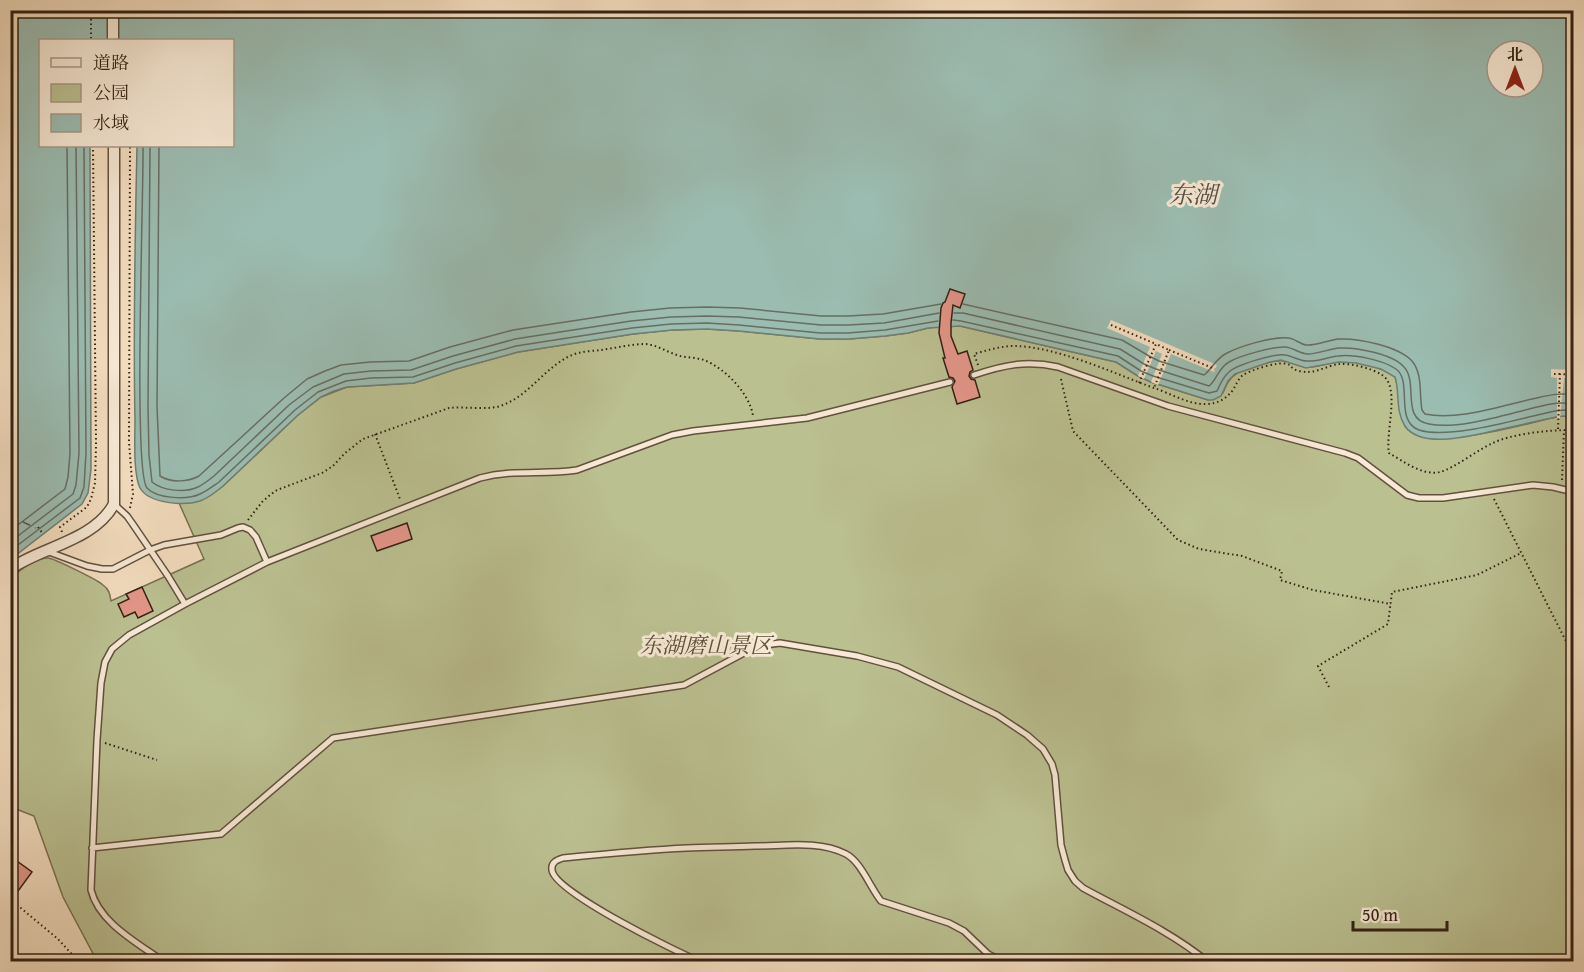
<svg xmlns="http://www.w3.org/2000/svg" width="1584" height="972" font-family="'Gentium Book Plus','Noto Serif SC',serif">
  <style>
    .green { fill: #bbc091; stroke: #777052; stroke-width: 1.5 }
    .water { fill: #9bbcb1; stroke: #717e72; stroke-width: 1.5; fill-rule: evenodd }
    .pier { fill: #f3ddbf }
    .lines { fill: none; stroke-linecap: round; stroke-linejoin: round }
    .shore { stroke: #676e62; stroke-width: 1.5 }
    .ferry { stroke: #525043; stroke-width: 1.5; stroke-dasharray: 8 6; stroke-linecap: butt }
    .building { fill: #e49689; stroke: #332114; stroke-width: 1.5 }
    .service-casing { stroke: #63503f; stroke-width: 8 }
    .minor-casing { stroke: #63503f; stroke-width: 13 }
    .path { stroke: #332114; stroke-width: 2; stroke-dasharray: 1.5 3; stroke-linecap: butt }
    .service { stroke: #f7e9d5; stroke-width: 5 }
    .minor { stroke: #f7e9d5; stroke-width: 10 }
    .labels { text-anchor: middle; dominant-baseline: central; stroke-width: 6; stroke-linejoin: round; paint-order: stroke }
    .park-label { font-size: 22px; font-style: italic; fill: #5c513a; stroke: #f7e9d5 }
    .water-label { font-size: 24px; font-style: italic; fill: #525043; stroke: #f7e9d5 }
  </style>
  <rect width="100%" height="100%" fill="#f3ddbf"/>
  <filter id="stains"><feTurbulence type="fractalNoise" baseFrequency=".00333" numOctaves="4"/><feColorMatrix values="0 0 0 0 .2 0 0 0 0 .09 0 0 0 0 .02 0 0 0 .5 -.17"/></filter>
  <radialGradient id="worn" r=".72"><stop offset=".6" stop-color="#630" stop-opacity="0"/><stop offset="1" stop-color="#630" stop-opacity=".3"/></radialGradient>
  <path class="green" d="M945,326H960L1116,362L1138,376L1151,382L1208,400L1223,393C1226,386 1229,378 1236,374C1243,369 1276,359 1284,361C1294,362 1300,367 1311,367C1320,366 1329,363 1338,362C1354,360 1383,367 1395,377C1400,390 1399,415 1405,426C1423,455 1527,423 1556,417L1564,416L1573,419V961H97L63,897L34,816L11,807L10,578C20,571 34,558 48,558C53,558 98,580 103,585C109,589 110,594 111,601L204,559L179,503C196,503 209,497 223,486L298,415L321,397L347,387L414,383L456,369L518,352L633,334L672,330L707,329L739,331L820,339H849L885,336L908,333L928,328Z"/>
  <path class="water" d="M129,10L1573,11V419L1564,416L1556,417C1538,421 1520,425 1502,429C1478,434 1422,451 1405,426C1395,411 1400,392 1395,377L1381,369L1356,363L1339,362L1306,368L1281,360L1270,362L1235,374L1228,381L1221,396L1213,400H1208L1151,382L1138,376L1116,362L960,326L928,328L908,333L885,336L849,339H820L739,331L707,329L672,330L633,334L518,352L456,369L414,383L347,387L334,391L321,397L298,415L223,486C216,492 208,498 200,501C185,506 149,504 140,488C133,474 135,437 135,420C133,329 135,237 137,146H232V40H40V146H90L91,469L88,493L82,504L11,559V11H88L89,18H128ZM1497,51H1533V87H1497Z"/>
  <path class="pier" d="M1111,320L1217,365L1214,372L1171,354L1158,385L1151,382L1162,354L1156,351L1144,379L1138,376L1150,347L1107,328Z
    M1551,369L1573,370L1572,422L1568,420L1569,396L1567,395V378H1564L1560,419H1557V378L1551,377Z"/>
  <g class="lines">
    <path class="shore" d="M143,146C144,188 133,472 147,488C157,499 188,500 200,494C207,491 213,486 219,482L295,410L318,392L346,381L371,378L413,377L455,363L516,346L632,328L671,324L707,323L739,325L820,333H848L885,330L938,321
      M150,146L148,407L149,455L152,482C163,491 185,493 198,487C204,484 209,480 214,476L289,405L313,387L344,374L371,371L411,370L453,356L515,339L631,321L671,317L707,316L739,317L821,325H848L884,323L939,313
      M159,146L157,407L160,476C171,483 188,482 199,476L284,398L307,379L325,371L341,365L370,362L409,361L450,347L513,330L631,312L670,308L707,307L740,308L821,316H848L883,314L941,304
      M963,304L1122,340L1149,356L1159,361L1204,375C1212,369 1216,358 1227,353C1241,346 1273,336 1289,338C1295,339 1300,344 1306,345C1315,346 1329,340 1338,339C1358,338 1398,346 1412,361C1423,374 1419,395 1422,410L1425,414C1456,421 1501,406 1532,399C1546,396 1559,392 1574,395
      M954,313H963L1120,349L1144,364L1156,369L1209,386C1217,380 1218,368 1229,362C1239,356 1274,346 1286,347C1294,348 1300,354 1308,354C1318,354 1329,349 1339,348C1356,347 1393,354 1404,367C1419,383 1400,419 1429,424C1458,430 1504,415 1533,408C1547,405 1559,401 1574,404
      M953,320L961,321L1118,356L1141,371L1153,376L1209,393L1217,391C1220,384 1223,377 1229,372C1236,365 1275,353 1285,355C1293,356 1299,361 1307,361C1317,362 1328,357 1338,356C1354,354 1383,360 1396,369C1413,381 1394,421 1419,430C1451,440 1521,418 1555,411L1565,410L1574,412
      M10,531L65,489L68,477L70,453L67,146
      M10,542L73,494L76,485L79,453L76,146
      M10,551L80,498L84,487L86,453L84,146"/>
    <path class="ferry" d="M10,516L36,528"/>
  </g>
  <path class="building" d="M950,289L965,294L960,308L953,305L951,323V336L958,354L967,351L973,370L970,372L969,376L971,379L975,380L980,397L957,404L952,387L955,381L953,378L949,377L943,358H945L939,333L941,308L943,303L945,302Z
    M407,523L412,539L377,551L371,536Z
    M142,587L153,611L138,618L135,612L124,617L118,604L129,599L126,594Z
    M10,856L32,872L10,902Z"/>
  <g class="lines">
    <g class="service-casing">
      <path id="service" d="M974,375C1004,365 1027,360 1058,367L1168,406L1345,453L1358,458L1407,495L1419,498H1443L1533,485L1553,487L1574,492
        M114,504L127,516L132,523L168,576L185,604L129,635L112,649L105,662L101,683L97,740L91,890C99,923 138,943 164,962
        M49,552L87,566L102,569H113L150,550L164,545L221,535L238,528L243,527L250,530L256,537L267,562
        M185,604L267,562L480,478C514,469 544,475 577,470L672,435L693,431L807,418L950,382
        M92,848L221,834L333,738L684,685L757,646L780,643L857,656L898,667L997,715L1027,735L1043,749L1052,764L1055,775L1061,845L1065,860L1068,870L1075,881L1083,888C1125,911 1170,931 1208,962
        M701,962C677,952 554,892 552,870C551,862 557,860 563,858C604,854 645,850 687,848C709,847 732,847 755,846C784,846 819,840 846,854C861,862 870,887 881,901L949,923L964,931L988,954L1004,962"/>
    </g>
    <g class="minor-casing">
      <path id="minor" d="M113,10V40
        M10,569C41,547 94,541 114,504V146"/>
    </g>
    <path class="path" d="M91,10V40
      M1111,325L1156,344
      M1169,350L1215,369
      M978,365L974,354C988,350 1001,346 1015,346C1058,347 1113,373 1154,388C1170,393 1189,405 1206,404C1217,404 1226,399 1233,390C1236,385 1238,379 1243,375C1251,370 1278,361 1287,364C1294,366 1288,365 1294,369C1297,371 1303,372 1307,372C1317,372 1328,366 1338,364C1351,363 1371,368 1382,375C1401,387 1385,432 1389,453C1403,461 1422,476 1440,472C1455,468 1477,450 1493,443C1511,434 1548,430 1570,430L1572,374
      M1554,374H1560
      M1061,379L1073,431L1178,540L1199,549L1242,556L1282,571L1280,580L1313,590L1391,604
      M1139,383L1156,344L1169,350L1154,388
      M1558,429L1560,374L1574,375
      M375,434L400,499
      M1562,480L1564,430
      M1494,499L1574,657
      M130,508L133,494L129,442L130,146
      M248,520L262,502L270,495L277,490L322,473L333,466L345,453L363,439L449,408C465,406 489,411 503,405C532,394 549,361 578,353C585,351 594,351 601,350C616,348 632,344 646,344C657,345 667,352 677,355C685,358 695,357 704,360C725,368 750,394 753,416
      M38,527L43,534
      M62,532L60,527L87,507L91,499L95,483L96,445L93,146
      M1329,687L1318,666L1388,624L1392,592L1477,575L1521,553
      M105,743L157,760
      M10,899L58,939L79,962"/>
    <use href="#service" class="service"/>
    <use href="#minor" class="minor"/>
  </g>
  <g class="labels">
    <g class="park-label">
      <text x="706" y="645">东湖磨山景区</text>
    </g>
    <g class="water-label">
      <text x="1193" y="194">东湖</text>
    </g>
  </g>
  <rect width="1584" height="972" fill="none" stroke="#f3ddbf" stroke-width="36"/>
  <rect x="12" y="12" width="1560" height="948" fill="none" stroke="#332114" stroke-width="3"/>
  <rect x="18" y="18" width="1548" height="936" fill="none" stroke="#332114" stroke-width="1.5"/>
  <rect x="39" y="39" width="195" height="108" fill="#f7e9d5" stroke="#a99988" stroke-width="1.5"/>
  <rect x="51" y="58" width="30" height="9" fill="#f7e9d5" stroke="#a99988" stroke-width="1.5"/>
  <text x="93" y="69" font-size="18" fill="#332114">道路</text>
  <rect x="51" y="84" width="30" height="18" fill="#bbc091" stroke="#a99988" stroke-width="1.5"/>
  <text x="93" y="99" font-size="18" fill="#332114">公园</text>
  <rect x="51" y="114" width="30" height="18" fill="#9bbcb1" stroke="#a99988" stroke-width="1.5"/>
  <text x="93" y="129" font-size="18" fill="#332114">水域</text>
  <g transform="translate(1515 69)"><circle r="28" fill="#f7e9d5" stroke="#a99988" stroke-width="1.5"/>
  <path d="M0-4.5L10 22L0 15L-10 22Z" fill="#8f2418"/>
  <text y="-9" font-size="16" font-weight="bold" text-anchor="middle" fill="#332114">北</text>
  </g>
  <path d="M1353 921v9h94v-9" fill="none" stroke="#332114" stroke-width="3"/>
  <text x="1362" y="921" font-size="18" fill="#332114" stroke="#f7e9d5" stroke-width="4.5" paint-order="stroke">50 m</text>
  <rect width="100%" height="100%" filter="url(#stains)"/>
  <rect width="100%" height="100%" fill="url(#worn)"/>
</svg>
